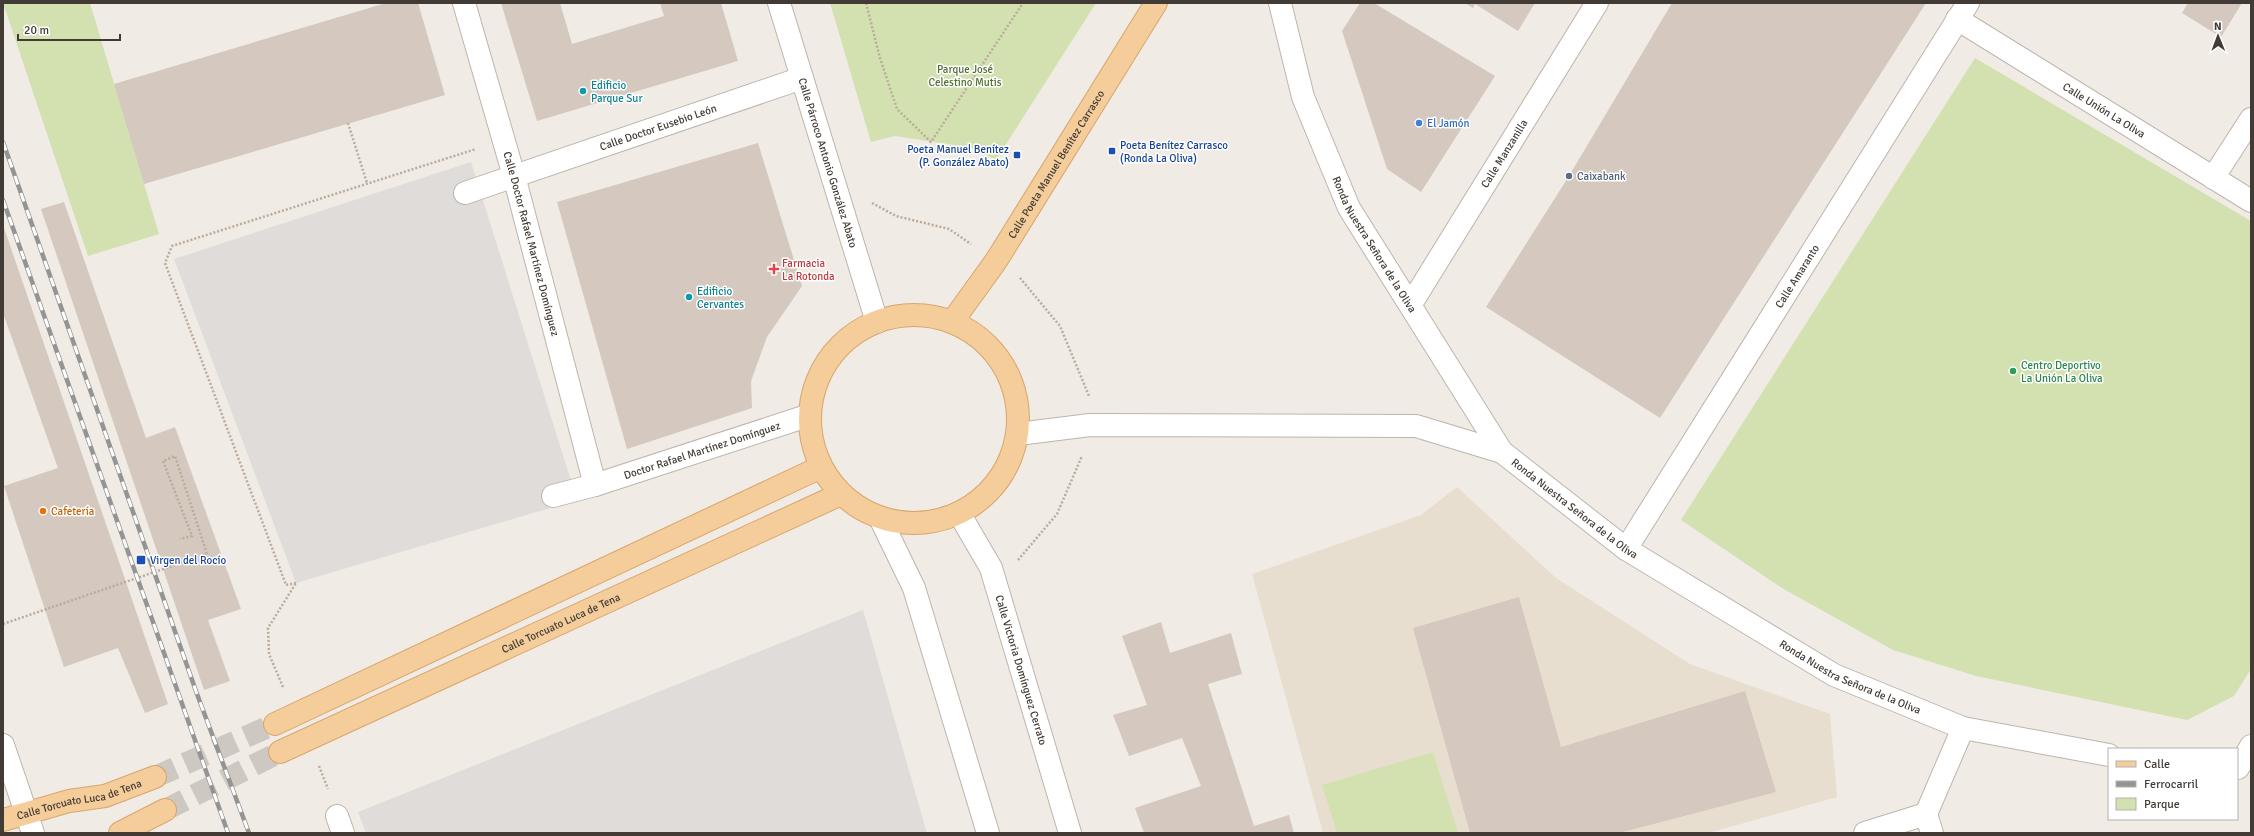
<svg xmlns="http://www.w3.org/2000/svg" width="2254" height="836" font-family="Signika,sans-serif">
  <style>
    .education { fill: #e8ded0 }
    .green { fill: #d3e1b1 }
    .parking { fill: #dfdcda }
    .building { fill: #d4c8bf }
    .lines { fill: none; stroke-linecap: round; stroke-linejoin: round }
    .major-tunnel { stroke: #cec8c2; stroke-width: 22; stroke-dasharray: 22 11; stroke-linecap: butt }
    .minor-casing { stroke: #beb4ac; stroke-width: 24 }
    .major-casing { stroke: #d7a66d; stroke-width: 24 }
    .path { stroke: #bbab9b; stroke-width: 2.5; stroke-dasharray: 2 2; stroke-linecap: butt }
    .minor { stroke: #fff; stroke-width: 22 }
    .major { stroke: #f4cd9b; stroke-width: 22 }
    .rail-casing { stroke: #949494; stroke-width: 4.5 }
    .rail { stroke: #fff; stroke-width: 3; stroke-dasharray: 9; stroke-linecap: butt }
    .culture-dot { fill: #0f9aa8; stroke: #fff; stroke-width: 1.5 }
    .shop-dot { fill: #3f7fe0; stroke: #fff; stroke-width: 1.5 }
    .transit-dot { fill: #1a4fb4; stroke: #fff; stroke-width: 1.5 }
    .service-dot { fill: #5c6f8a; stroke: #fff; stroke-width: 1.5 }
    .health-dot { fill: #e0444e; stroke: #fff; stroke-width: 1.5 }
    .leisure-dot { fill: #2e9e5b; stroke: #fff; stroke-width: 1.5 }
    .food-dot { fill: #e8710a; stroke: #fff; stroke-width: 1.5 }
    .labels { text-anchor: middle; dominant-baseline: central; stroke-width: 3; stroke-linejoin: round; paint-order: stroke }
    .park-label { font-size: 11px; fill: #506e2f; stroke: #fff }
    .culture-label { font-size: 11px; fill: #0d838f; stroke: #fff; text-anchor: start }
    .street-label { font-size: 11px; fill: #423b35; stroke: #fff }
    .shop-label { font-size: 11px; fill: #366cbe; stroke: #fff; text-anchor: start }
    .transit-label { font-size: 11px; fill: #164399; stroke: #fff; text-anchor: start }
    .service-label { font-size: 11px; fill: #4e5e75; stroke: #fff; text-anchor: start }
    .health-label { font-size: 11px; fill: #be3a42; stroke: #fff; text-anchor: start }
    .leisure-label { font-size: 11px; fill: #27864d; stroke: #fff; text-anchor: start }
    .food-label { font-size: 11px; fill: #c56008; stroke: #fff; text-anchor: start }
  </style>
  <rect width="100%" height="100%" fill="#f1ebe5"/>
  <path class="education" d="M1457,487L1556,578L1690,664L1830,714L1837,797L1708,833H1323L1252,574L1421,515Z"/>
  <path class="green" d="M3,3H90L159,234L88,256Z
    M830,3H1096L996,160L973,148L895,136L871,142Z
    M1975,58L2251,221V669L2234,696L2187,720L1976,676L1893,650L1782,588L1681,520Z
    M1433,752L1458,833H1337L1322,785Z"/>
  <path class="parking" d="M471,162L577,500L296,583L174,259Z
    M863,610L927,833H366L358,812Z"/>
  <path class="building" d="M386,3H418L445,95L144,184L114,84Z
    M501,3H560L572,44L664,16L660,3H721L738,61L537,121Z
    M1360,3H1374L1495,76L1421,192L1387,169L1342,31Z
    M1465,3H1535L1518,31L1475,4L1473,8Z
    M1672,3H1926L1660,418L1486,307L1569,176Z
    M2188,3H2242L2221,37L2182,13Z
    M758,143L802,286L767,337L751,381L752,408L627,449L557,202Z
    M64,202L146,438L175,427L241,609L208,620L230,681L204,690L41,209Z
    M3,225L168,704L145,713L118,648L64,667L4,486L58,468L3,313Z
    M1519,597L1561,747L1745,691L1776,792L1619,833H1470L1413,628Z
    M1161,622L1170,653L1231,633L1242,674L1208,684L1254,826L1289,815L1294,833H1144L1135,808L1201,786L1182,738L1129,756L1113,715L1147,705L1122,636Z"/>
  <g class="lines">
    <path class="major-tunnel" d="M155,777L275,724
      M165,810L280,752"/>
    <g class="minor-casing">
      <g id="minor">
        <path id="s1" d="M464,3L514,176L595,485"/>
        <path id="s2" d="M779,3L877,322"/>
        <path id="s3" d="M1280,3L1303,97L1349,208L1502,452L1626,549L1834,675L1963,728L2109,755"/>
        <path id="s4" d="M1957,19L2251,201"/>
        <path d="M2213,178L2251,119"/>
        <path id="s5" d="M465,193L802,78"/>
        <path id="s6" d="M1411,304L1597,3"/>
        <path d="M1018,434L1090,425L1416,426L1502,452"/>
        <path id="s7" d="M553,496L595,485L810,415"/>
        <path id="s8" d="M959,513L991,568L1070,833"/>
        <path d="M880,518L914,588L988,833"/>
        <path id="s9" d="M1626,549L1968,3"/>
        <path d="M3,745L33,833"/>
        <path d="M2238,768L2251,746"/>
        <path d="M1926,814L1932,833"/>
        <path d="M337,816L343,833"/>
        <path d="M1865,833L1926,814L1963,728"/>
      </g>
    </g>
    <g class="major-casing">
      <g id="major">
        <circle cx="914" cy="419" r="104"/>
        <path id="s10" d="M952,322L996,261L1156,3"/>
        <path d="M275,724L821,467"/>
        <path id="s11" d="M280,752L841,494"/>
        <path id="s12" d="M3,820L69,801L105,796L155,777"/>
        <path d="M120,833L165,810"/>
      </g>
    </g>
    <path class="path" d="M866,3L880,58L897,109L931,142L1023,3
      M348,123L367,183
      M872,203L896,216L949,229L971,244
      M1020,278L1060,326L1089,396
      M1018,560L1057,514L1082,456
      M296,583L286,585L165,263L172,246L476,149
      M3,624L207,554L175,456L163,461L192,536L180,539
      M283,687L269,654L268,628L296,583
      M319,766L328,789"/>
    <use href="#minor" class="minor"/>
    <use href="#major" class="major"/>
    <g class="rail-casing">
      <path id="rail" d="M3,142L197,694L249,833
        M3,200L228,833"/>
    </g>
    <use href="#rail" class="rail"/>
  </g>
  <g class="culture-dot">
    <circle cx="583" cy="91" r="4"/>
    <circle cx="689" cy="297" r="4"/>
  </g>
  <circle class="shop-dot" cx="1419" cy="123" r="4"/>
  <g class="transit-dot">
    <rect x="1108" y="147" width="8" height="8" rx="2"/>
    <rect x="1013" y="151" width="8" height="8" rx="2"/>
    <rect x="136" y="555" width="10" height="10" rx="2"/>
  </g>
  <circle class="service-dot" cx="1569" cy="176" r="4"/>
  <path class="health-dot" d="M772 263h4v4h4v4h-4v4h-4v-4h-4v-4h4z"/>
  <circle class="leisure-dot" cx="2013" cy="371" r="4"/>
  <circle class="food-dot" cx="43" cy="511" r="4"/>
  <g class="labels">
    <g class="park-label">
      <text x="965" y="69">Parque José<tspan x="965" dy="13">Celestino Mutis</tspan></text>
    </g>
    <g class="culture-label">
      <text x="591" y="85">Edificio<tspan x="591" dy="13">Parque Sur</tspan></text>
      <text x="697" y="291">Edificio<tspan x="697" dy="13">Cervantes</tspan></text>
    </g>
    <g class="street-label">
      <text stroke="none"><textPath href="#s4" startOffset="173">Calle Unión La Oliva</textPath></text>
      <text stroke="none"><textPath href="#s5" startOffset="204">Calle Doctor Eusebio León</textPath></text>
      <text stroke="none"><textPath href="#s6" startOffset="177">Calle Manzanilla</textPath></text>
      <text stroke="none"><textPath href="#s2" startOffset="167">Calle Párroco Antonio González Abato</textPath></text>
      <text stroke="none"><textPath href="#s10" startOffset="189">Calle Poeta Manuel Benítez Carrasco</textPath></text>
      <text stroke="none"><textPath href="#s1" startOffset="250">Calle Doctor Rafael Martínez Domínguez</textPath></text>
      <text stroke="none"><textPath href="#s3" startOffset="261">Ronda Nuestra Señora de la Oliva</textPath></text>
      <text stroke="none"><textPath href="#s9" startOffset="322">Calle Amaranto</textPath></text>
      <text stroke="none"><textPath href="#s7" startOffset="156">Doctor Rafael Martínez Domínguez</textPath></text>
      <text stroke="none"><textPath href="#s3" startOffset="597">Ronda Nuestra Señora de la Oliva</textPath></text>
      <text stroke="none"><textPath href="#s11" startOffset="309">Calle Torcuato Luca de Tena</textPath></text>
      <text stroke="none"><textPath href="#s8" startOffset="170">Calle Victoria Domínguez Cerrato</textPath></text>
      <text stroke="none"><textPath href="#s3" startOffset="921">Ronda Nuestra Señora de la Oliva</textPath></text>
      <text stroke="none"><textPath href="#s12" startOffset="79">Calle Torcuato Luca de Tena</textPath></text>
    </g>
    <g class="shop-label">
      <text x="1427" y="123">El Jamón</text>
    </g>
    <g class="transit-label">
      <text x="1120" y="145">Poeta Benítez Carrasco<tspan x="1120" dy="13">(Ronda La Oliva)</tspan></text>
      <text x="1009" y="149" text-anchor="end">Poeta Manuel Benítez<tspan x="1009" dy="13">(P. González Abato)</tspan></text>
      <text x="150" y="560">Virgen del Rocío</text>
    </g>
    <g class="service-label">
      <text x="1577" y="176">Caixabank</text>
    </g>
    <g class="health-label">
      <text x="782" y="263">Farmacia<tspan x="782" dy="13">La Rotonda</tspan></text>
    </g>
    <g class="leisure-label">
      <text x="2021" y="365">Centro Deportivo<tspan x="2021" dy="13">La Unión La Oliva</tspan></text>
    </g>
    <g class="food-label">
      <text x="51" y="511">Cafetería</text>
    </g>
  </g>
  <rect width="2254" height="836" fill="none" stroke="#423b35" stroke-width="8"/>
  <rect x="2108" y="748" width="130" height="72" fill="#ffffff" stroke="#b3b1ae"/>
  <rect x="2116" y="761" width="20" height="6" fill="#f4cd9b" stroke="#b3b1ae"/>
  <text x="2144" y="768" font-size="12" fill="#423b35">Calle</text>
  <rect x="2116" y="781" width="20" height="6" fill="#949494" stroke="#b3b1ae"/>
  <text x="2144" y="788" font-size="12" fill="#423b35">Ferrocarril</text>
  <rect x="2116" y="798" width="20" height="12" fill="#d3e1b1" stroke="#b3b1ae"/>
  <text x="2144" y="808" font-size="12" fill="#423b35">Parque</text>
  <g transform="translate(2218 36) rotate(359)" stroke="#ffffff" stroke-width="3" paint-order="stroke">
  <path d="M0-3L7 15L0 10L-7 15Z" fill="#423b35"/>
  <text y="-6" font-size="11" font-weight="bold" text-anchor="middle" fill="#423b35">N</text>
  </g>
  <path d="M18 34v6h102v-6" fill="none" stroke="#423b35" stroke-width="2"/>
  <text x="24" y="34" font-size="12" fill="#423b35" stroke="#ffffff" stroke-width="3" paint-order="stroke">20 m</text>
</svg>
